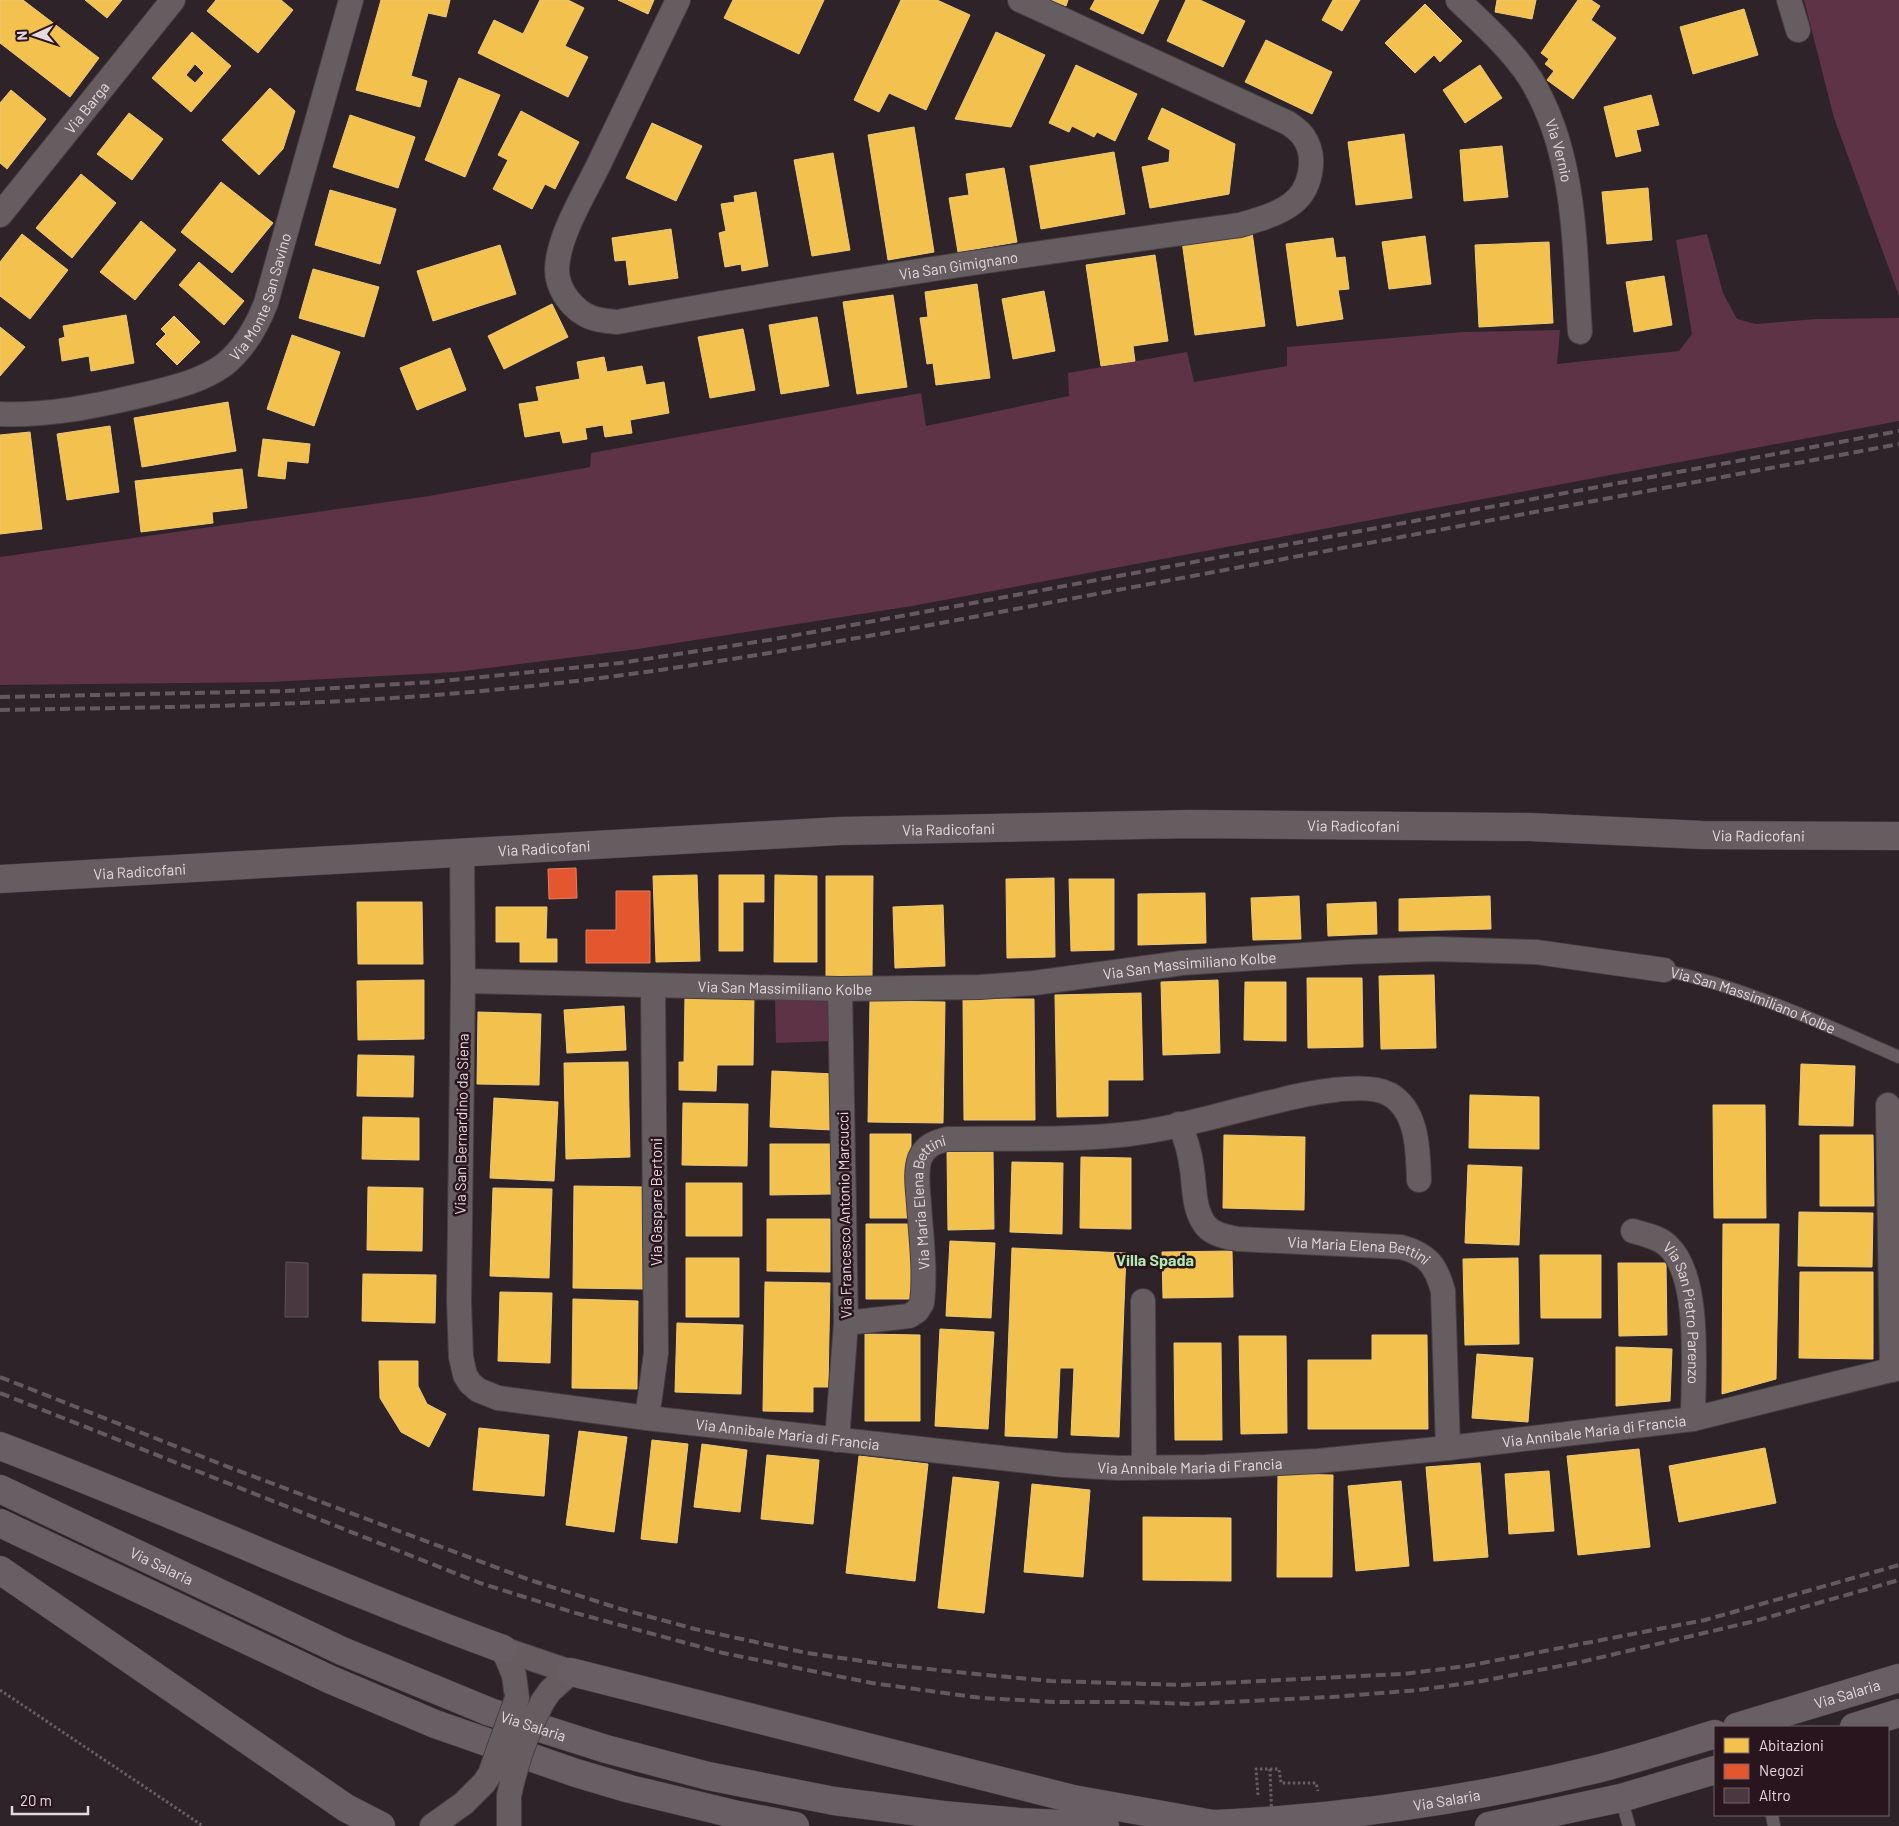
<svg xmlns="http://www.w3.org/2000/svg" width="1899" height="1826" font-family="Barlow,sans-serif">
  <style>
    .green { fill: #5d3345 }
    .homes { fill: #f2c14e; stroke: #efc879; fill-rule: evenodd }
    .shops { fill: #e4572e; stroke: #e57e63 }
    .building { fill: #49383f; stroke: #5e5458 }
    .lines { fill: none; stroke-linecap: round; stroke-linejoin: round }
    .service-casing { stroke: #473e42; stroke-width: 14 }
    .minor-casing { stroke: #473e42; stroke-width: 26 }
    .tertiary-casing { stroke: #473e42; stroke-width: 29 }
    .primary-casing { stroke: #473e42; stroke-width: 29 }
    .path { stroke: #675f63; stroke-width: 3; stroke-dasharray: 2.5 2.5; stroke-linecap: butt }
    .service { stroke: #655d60; stroke-width: 12 }
    .minor { stroke: #655d60; stroke-width: 24 }
    .tertiary { stroke: #655d60; stroke-width: 28 }
    .primary { stroke: #695e64; stroke-width: 28 }
    .rail { stroke: #635a5f; stroke-width: 4; stroke-dasharray: 10 5; stroke-linecap: butt }
    .minor-bridge-casing { stroke: #473e42; stroke-width: 26; stroke-linecap: butt }
    .path-bridge { stroke: #675f63; stroke-width: 3; stroke-dasharray: 2.5 2.5; stroke-linecap: butt }
    .minor-bridge { stroke: #655d60; stroke-width: 24 }
    .labels { text-anchor: middle; dominant-baseline: central; stroke-width: 5; stroke-linejoin: round; paint-order: stroke }
    .street-label { font-size: 15px; fill: #e7d9de; stroke: #28151d }
    .neighbourhood-label { font-size: 16px; font-weight: bold; fill: #b2ebaf; stroke: #28151d }
  </style>
  <rect width="100%" height="100%" fill="#2d2328"/>
  <path class="green" d="M1804,0H1899V296L1834,118Z
    M1707,234L1723,293L1737,319L1756,324L1815,319L1899,318V421L912,606L638,649L456,672L271,682L0,685V557L429,496L590,467L591,453L921,393L926,426L1069,396L1068,373L1187,352L1194,382L1287,366V347L1463,332L1560,330L1557,364L1679,351L1692,334L1676,240Z
    M833,999L834,1041L776,1043L775,1000Z"/>
  <path class="homes" d="M0,0H23L99,58L70,97L0,43Z
    M85,0H122L107,18Z
    M216,0H281L293,10L258,53L207,11Z
    M381,0H450L446,17L428,13L411,76L427,81L420,107L356,90Z
    M540,0H568L584,8L565,46L588,57L568,97L478,53L494,20L523,34Z
    M618,0H654L648,14Z
    M733,0H824L799,54L724,18Z
    M901,0H937L970,15L926,110L889,93L879,112L854,100Z
    M1051,0H1068L1066,6Z
    M1095,0H1159L1143,34L1090,9Z
    M1186,0H1200L1245,21L1223,67L1167,41Z
    M1333,0H1360L1342,31L1322,20Z
    M1497,0H1536L1532,19L1495,12Z
    M1578,0H1591L1600,6L1591,20L1616,38L1573,99L1547,80L1554,71L1545,64L1549,59L1541,53Z
    M1425,4L1462,41L1440,62L1434,55L1415,73L1385,43Z
    M1744,9L1758,55L1693,74L1680,27Z
    M192,32L231,66L191,112L152,78ZM195,64L204,73L195,83L186,75Z
    M996,32L1045,55L1011,127L955,119Z
    M1266,40L1332,72L1312,114L1245,82Z
    M1076,65L1137,94L1115,141L1097,132L1094,137L1072,126L1069,132L1049,123Z
    M1480,65L1502,98L1465,123L1443,90Z
    M459,78L500,95L465,177L425,160Z
    M270,88L295,111L283,149L259,175L222,140Z
    M11,90L46,119L7,169L0,163V103Z
    M1651,95L1659,125L1636,130L1641,151L1616,157L1604,107Z
    M1162,108L1235,144L1229,194L1150,208L1142,167L1169,162L1170,150L1148,139Z
    M521,111L579,142L555,189L545,184L532,209L493,189L508,160L498,155Z
    M129,113L163,139L132,180L97,154Z
    M350,115L415,137L398,188L333,167Z
    M652,123L702,146L676,201L626,178Z
    M914,127L934,252L888,260L868,135Z
    M1404,134L1412,198L1356,205L1348,142Z
    M1502,146L1508,197L1464,201L1460,150Z
    M1114,152L1125,214L1041,229L1030,166Z
    M833,153L850,250L812,256L794,160Z
    M1004,168L1017,242L958,252L949,198L969,195L966,174Z
    M81,174L116,203L72,258L36,228Z
    M221,182L273,223L232,273L181,232Z
    M1648,188L1652,240L1607,244L1602,192Z
    M330,190L396,209L380,264L315,245Z
    M756,192L768,266L742,271L741,264L725,267L719,233L726,231L721,204L735,202L734,196Z
    M141,221L176,250L135,300L100,272Z
    M671,229L678,278L629,285L626,260L615,261L612,238Z
    M1252,232L1265,326L1195,335L1182,241Z
    M22,234L68,270L30,319L0,296V262Z
    M1425,236L1431,284L1389,289L1382,242Z
    M1333,238L1336,258L1345,257L1349,289L1338,290L1343,319L1297,326L1286,244Z
    M1549,242L1553,323L1479,327L1475,245Z
    M500,245L516,294L433,321L417,271Z
    M1155,255L1168,341L1133,346L1135,361L1101,366L1086,265Z
    M199,262L244,301L224,325L179,285Z
    M313,269L379,287L364,337L299,318Z
    M1664,276L1672,325L1634,332L1626,282Z
    M977,284L990,378L936,385L933,363L927,364L920,318L928,317L925,292Z
    M1044,291L1055,351L1013,359L1002,299Z
    M893,295L907,387L857,394L843,302Z
    M552,304L568,337L504,369L488,336Z
    M126,315L134,363L91,371L89,356L62,361L59,339L65,337L63,326Z
    M174,316L200,342L177,365L156,344L166,334L161,329Z
    M817,317L829,386L781,394L769,325Z
    M0,327L25,347L0,376Z
    M743,329L755,390L710,398L698,337Z
    M292,335L340,352L314,426L267,409Z
    M450,348L466,390L417,410L400,368Z
    M604,357L607,372L642,366L646,385L664,382L669,413L630,420L632,433L605,437L603,425L585,428L587,439L563,443L560,431L525,437L519,404L539,401L536,387L580,379L577,362Z
    M228,402L236,451L142,467L134,418Z
    M110,426L119,492L67,500L57,434Z
    M30,432L42,529L0,534V435Z
    M263,439L310,444L308,463L287,461L285,479L258,476Z
    M242,469L247,508L212,512L213,523L141,532L135,481Z
    M697,875L700,961L656,962L653,876Z
    M719,875H764V902H743V951H719Z
    M775,875L817,876V962H774Z
    M826,876H873L872,976H826Z
    M1054,878L1055,957L1007,958L1006,879Z
    M1069,879H1114V950L1071,951Z
    M1205,893L1206,943L1138,945V894Z
    M1299,896L1301,939L1253,940L1251,898Z
    M1490,896L1491,929L1399,931V899Z
    M357,902H422L423,964H358Z
    M1376,902L1377,934L1328,936L1327,904Z
    M943,905L945,966L895,968L893,907Z
    M496,907H547L546,939H557V962H520V942H496Z
    M1434,975L1436,1048L1381,1049L1379,976Z
    M1307,978H1362L1363,1047L1308,1048Z
    M424,980V1039L358,1040L357,981Z
    M1218,980L1220,1053L1163,1055L1161,982Z
    M1245,982H1286V1041L1244,1040Z
    M1141,993L1143,1080H1108V1116L1057,1117L1055,995Z
    M685,996L754,997L753,1065H717L716,1091L679,1090V1062H684Z
    M963,999H1034L1035,1120H964Z
    M870,1001L945,1002L943,1123L868,1122Z
    M624,1006L626,1050L567,1053L564,1010Z
    M478,1012L541,1014L539,1085L477,1084Z
    M358,1055L414,1056L413,1097L357,1096Z
    M628,1062L630,1157L566,1159L564,1063Z
    M1801,1064L1855,1066L1853,1126L1799,1125Z
    M772,1071L834,1074L832,1130L770,1127Z
    M1470,1095L1539,1097V1149L1469,1148Z
    M494,1098L558,1102L554,1181L490,1178Z
    M683,1103L748,1104L747,1166L682,1165Z
    M1713,1105H1765L1766,1218H1714Z
    M363,1117L419,1118V1160L362,1159Z
    M870,1134H911V1218H870Z
    M1224,1135L1305,1137L1304,1210L1223,1208Z
    M1820,1135H1873L1874,1206H1820Z
    M770,1144H831V1194L770,1195Z
    M947,1152H993L994,1229L948,1230Z
    M1081,1157L1131,1158V1229L1080,1228Z
    M1012,1162L1063,1163L1062,1234L1010,1232Z
    M1468,1165L1522,1167L1519,1245L1465,1243Z
    M686,1183H742V1236H686Z
    M574,1186L646,1187L645,1289L573,1288Z
    M368,1187L423,1188L422,1251L367,1250Z
    M493,1188L552,1189L549,1278L490,1276Z
    M1799,1212L1873,1213L1872,1267L1798,1266Z
    M767,1219H830V1272L767,1271Z
    M866,1224H912V1299H866Z
    M1723,1224H1779L1776,1379L1722,1394Z
    M950,1241L995,1243L991,1318L946,1316Z
    M1012,1248L1126,1253L1119,1437L1071,1435L1074,1368H1060L1057,1438L1005,1436Z
    M1232,1251L1233,1297L1163,1298L1162,1252Z
    M1540,1255H1601V1318H1541Z
    M686,1258H739V1317H686Z
    M1518,1258L1519,1344L1465,1345L1463,1259Z
    M1618,1263H1666L1667,1335L1619,1336Z
    M1800,1272H1873V1359L1799,1358Z
    M363,1274L436,1275L435,1323L362,1321Z
    M765,1282L830,1283L828,1387H813V1412L763,1411Z
    M500,1292L552,1293L550,1363L498,1361Z
    M573,1299L638,1301L637,1389L572,1388Z
    M677,1323L743,1325L741,1394L675,1392Z
    M940,1329L994,1332L988,1429L935,1426Z
    M865,1334L920,1335V1421H865Z
    M1372,1335H1427L1428,1429H1308V1360H1372Z
    M1239,1336H1286L1287,1433L1241,1434Z
    M1174,1343H1221L1222,1440H1175Z
    M1616,1347L1672,1349L1670,1401L1616,1406Z
    M1477,1354L1533,1358L1528,1422L1472,1418Z
    M379,1361H418V1386L427,1404L446,1414L429,1447L401,1432L380,1398Z
    M479,1428L549,1435L544,1496L473,1490Z
    M579,1431L627,1437L614,1532L566,1525Z
    M652,1440L688,1444L677,1543L641,1539Z
    M702,1444L747,1450L740,1512L694,1507Z
    M1765,1448L1776,1503L1679,1522L1669,1466Z
    M1639,1449L1650,1547L1578,1555L1567,1456Z
    M767,1455L819,1460L813,1524L761,1519Z
    M859,1456L928,1464L915,1581L846,1573Z
    M1480,1463L1488,1557L1434,1561L1426,1467Z
    M1549,1471L1554,1531L1509,1534L1505,1474Z
    M1278,1474L1333,1475L1332,1577H1277Z
    M953,1477L999,1482L984,1613L938,1608Z
    M1401,1481L1409,1566L1356,1571L1348,1486Z
    M1032,1484L1090,1490L1083,1577L1024,1572Z
    M1143,1517L1231,1518V1581L1143,1580Z"/>
  <path class="shops" d="M576,868L577,898L549,899L548,869Z
    M616,891H650V963H586V930H616Z"/>
  <path class="building" d="M286,1262L308,1263V1317H285Z"/>
  <g class="lines">
    <g class="service-casing">
      <g id="service">
        <path id="s1" d="M1664,970C1748,988 1821,1023 1899,1057"/>
        <path d="M1621,1798L1629,1826"/>
        <path d="M1772,1815L1774,1826"/>
      </g>
    </g>
    <g class="minor-casing">
      <g id="minor">
        <path id="s2" d="M678,0C651,56 624,112 597,168C583,196 557,239 557,270C557,287 569,305 584,314C593,320 606,321 617,322C823,283 1032,254 1240,225C1257,220 1276,215 1290,205C1311,191 1318,157 1303,136C1299,131 1294,127 1288,123L1020,0"/>
        <path id="s3" d="M1458,0C1483,24 1511,49 1530,78C1577,154 1574,247 1580,332"/>
        <path d="M1789,0L1798,30"/>
        <path id="s4" d="M0,215L173,0"/>
        <path id="s5" d="M0,414C49,416 96,406 143,395C171,388 200,382 224,365C244,349 257,326 266,303L351,0"/>
        <path id="s6" d="M462,851L463,981L459,1301L461,1357L465,1375L470,1383L478,1390L498,1398L647,1418L1064,1465L1119,1468L1205,1467L1318,1461L1448,1448L1693,1419L1899,1368"/>
        <path id="s7" d="M463,981L840,989L980,987L1034,983L1182,963L1348,952L1435,949L1536,952L1664,970"/>
        <path d="M1888,1105L1892,1370"/>
        <path id="s8" d="M1179,1124C1186,1138 1190,1153 1192,1169C1195,1188 1193,1210 1206,1226C1214,1235 1227,1237 1238,1239L1401,1247C1427,1254 1436,1265 1443,1291L1448,1448"/>
        <path id="s9" d="M1633,1231C1646,1235 1659,1237 1668,1246C1702,1277 1693,1375 1693,1419"/>
        <path d="M1143,1301L1144,1468"/>
        <path id="s10" d="M846,1323L909,1316L917,1311L922,1303C926,1271 921,1236 919,1204C918,1189 915,1172 920,1158C925,1146 935,1142 947,1139C1007,1138 1069,1141 1129,1134C1179,1128 1228,1112 1277,1101C1303,1094 1365,1081 1389,1094C1418,1110 1418,1151 1419,1180"/>
        <path d="M647,1418L656,1353L653,985"/>
        <path d="M837,1440L846,1323L840,989"/>
        <path d="M503,1649L571,1672"/>
        <path d="M503,1649L514,1675L517,1698"/>
        <path d="M543,1701L550,1691L571,1672"/>
        <path d="M509,1796V1826"/>
        <path d="M432,1826L464,1803"/>
      </g>
    </g>
    <g class="tertiary-casing">
      <g id="tertiary">
        <path id="s11" d="M0,879L840,831L1191,824L1529,827L1702,835L1899,836"/>
      </g>
    </g>
    <g class="primary-casing">
      <g id="primary">
        <path d="M0,1446C169,1510 333,1587 503,1649"/>
        <path id="s12" d="M0,1489L342,1651L490,1712L606,1749L708,1776L834,1801L943,1815L1019,1822L1105,1826"/>
        <path d="M0,1523L329,1679L435,1724L576,1773L630,1789L738,1815L795,1826"/>
        <path d="M0,1570L346,1808L381,1826"/>
        <path d="M571,1672L1073,1799L1213,1824"/>
        <path id="s13" d="M1737,1727L1899,1678"/>
        <path d="M1854,1727L1899,1713"/>
        <path id="s14" d="M1194,1825C1325,1820 1456,1803 1584,1772C1629,1762 1672,1747 1715,1734"/>
        <path d="M1489,1826L1621,1798L1715,1770"/>
      </g>
    </g>
    <path class="path" d="M0,1690L203,1826
      M1258,1795L1256,1769H1279L1281,1783H1316L1318,1791"/>
    <use href="#service" class="service"/>
    <use href="#minor" class="minor"/>
    <use href="#tertiary" class="tertiary"/>
    <use href="#primary" class="primary"/>
    <path class="rail" d="M0,697L286,691L432,682L620,663L769,640L973,603L1899,431
      M0,710C174,707 348,706 521,687C653,674 783,651 914,628L1899,444
      M0,1377L236,1470L530,1580L621,1609L695,1629L807,1653L890,1665L976,1674L1051,1681L1182,1685L1403,1674L1467,1666L1705,1620L1899,1565
      M0,1393L480,1583L572,1612L723,1653L872,1683L981,1698L1056,1702H1134L1191,1704L1332,1697L1419,1690L1482,1681L1581,1662L1755,1621L1899,1580"/>
    <g class="minor-bridge-casing">
      <path id="minor-bridge" d="M509,1796C516,1763 527,1731 543,1701
        M464,1803L484,1783L490,1774L517,1698"/>
    </g>
    <path class="path-bridge" d="M1270,1769L1272,1826"/>
    <use href="#minor-bridge" class="minor-bridge"/>
  </g>
  <g class="labels">
    <g class="street-label">
      <text stroke="none"><textPath href="#s4" startOffset="138">Via Barga</textPath></text>
      <text stroke="none"><textPath href="#s3" startOffset="185">Via Vernio</textPath></text>
      <text stroke="none"><textPath href="#s2" startOffset="731">Via San Gimignano</textPath></text>
      <text stroke="none"><textPath href="#s5" startOffset="311">Via Monte San Savino</textPath></text>
      <text stroke="none"><textPath href="#s11" startOffset="1355">Via Radicofani</textPath></text>
      <text stroke="none"><textPath href="#s11" startOffset="950">Via Radicofani</textPath></text>
      <text stroke="none"><textPath href="#s11" startOffset="1760">Via Radicofani</textPath></text>
      <text stroke="none"><textPath href="#s11" startOffset="545">Via Radicofani</textPath></text>
      <text stroke="none"><textPath href="#s11" startOffset="140">Via Radicofani</textPath></text>
      <text stroke="none"><textPath href="#s7" startOffset="728">Via San Massimiliano Kolbe</textPath></text>
      <text stroke="none"><textPath href="#s7" startOffset="322">Via San Massimiliano Kolbe</textPath></text>
      <text stroke="none"><textPath href="#s1" startOffset="94">Via San Massimiliano Kolbe</textPath></text>
      <text transform="translate(461 1124) rotate(-89)">Via San Bernardino da Siena</text>
      <text transform="translate(656 1202) rotate(-90)">Via Gaspare Bertoni</text>
      <text stroke="none"><textPath href="#s10" startOffset="188">Via Maria Elena Bettini</textPath></text>
      <text transform="translate(844 1215) rotate(-91)">Via Francesco Antonio Marcucci</text>
      <text stroke="none"><textPath href="#s8" startOffset="264">Via Maria Elena Bettini</textPath></text>
      <text stroke="none"><textPath href="#s9" startOffset="109">Via San Pietro Parenzo</textPath></text>
      <text stroke="none"><textPath href="#s6" startOffset="1668">Via Annibale Maria di Francia</textPath></text>
      <text stroke="none"><textPath href="#s6" startOffset="858">Via Annibale Maria di Francia</textPath></text>
      <text stroke="none"><textPath href="#s6" startOffset="1262">Via Annibale Maria di Francia</textPath></text>
      <text stroke="none"><textPath href="#s12" startOffset="179">Via Salaria</textPath></text>
      <text stroke="none"><textPath href="#s13" startOffset="115">Via Salaria</textPath></text>
      <text stroke="none"><textPath href="#s12" startOffset="584">Via Salaria</textPath></text>
      <text stroke="none"><textPath href="#s14" startOffset="254">Via Salaria</textPath></text>
    </g>
    <g class="neighbourhood-label">
      <text x="1155" y="1259">Villa Spada</text>
    </g>
  </g>
  <rect x="1714" y="1726" width="175" height="90" fill="#28151d" stroke="#74636a"/>
  <rect x="1724" y="1738" width="25" height="15" fill="#f2c14e" stroke="#74636a"/>
  <text x="1759" y="1751" font-size="15" fill="#e7d9de">Abitazioni</text>
  <rect x="1724" y="1764" width="25" height="15" fill="#e4572e" stroke="#74636a"/>
  <text x="1759" y="1776" font-size="15" fill="#e7d9de">Negozi</text>
  <rect x="1724" y="1788" width="25" height="15" fill="#49383f" stroke="#74636a"/>
  <text x="1759" y="1801" font-size="15" fill="#e7d9de">Altro</text>
  <g transform="translate(35 35) rotate(267)" stroke="#28151d" stroke-width="4" paint-order="stroke">
  <path d="M0-4L9 19L0 12L-9 19Z" fill="#e7d9de"/>
  <text y="-8" font-size="14" font-weight="bold" text-anchor="middle" fill="#e7d9de">N</text>
  </g>
  <path d="M12 1806v8h76v-8" fill="none" stroke="#e7d9de" stroke-width="2.5"/>
  <text x="20" y="1806" font-size="15" fill="#e7d9de" stroke="#28151d" stroke-width="4" paint-order="stroke">20 m</text>
</svg>
